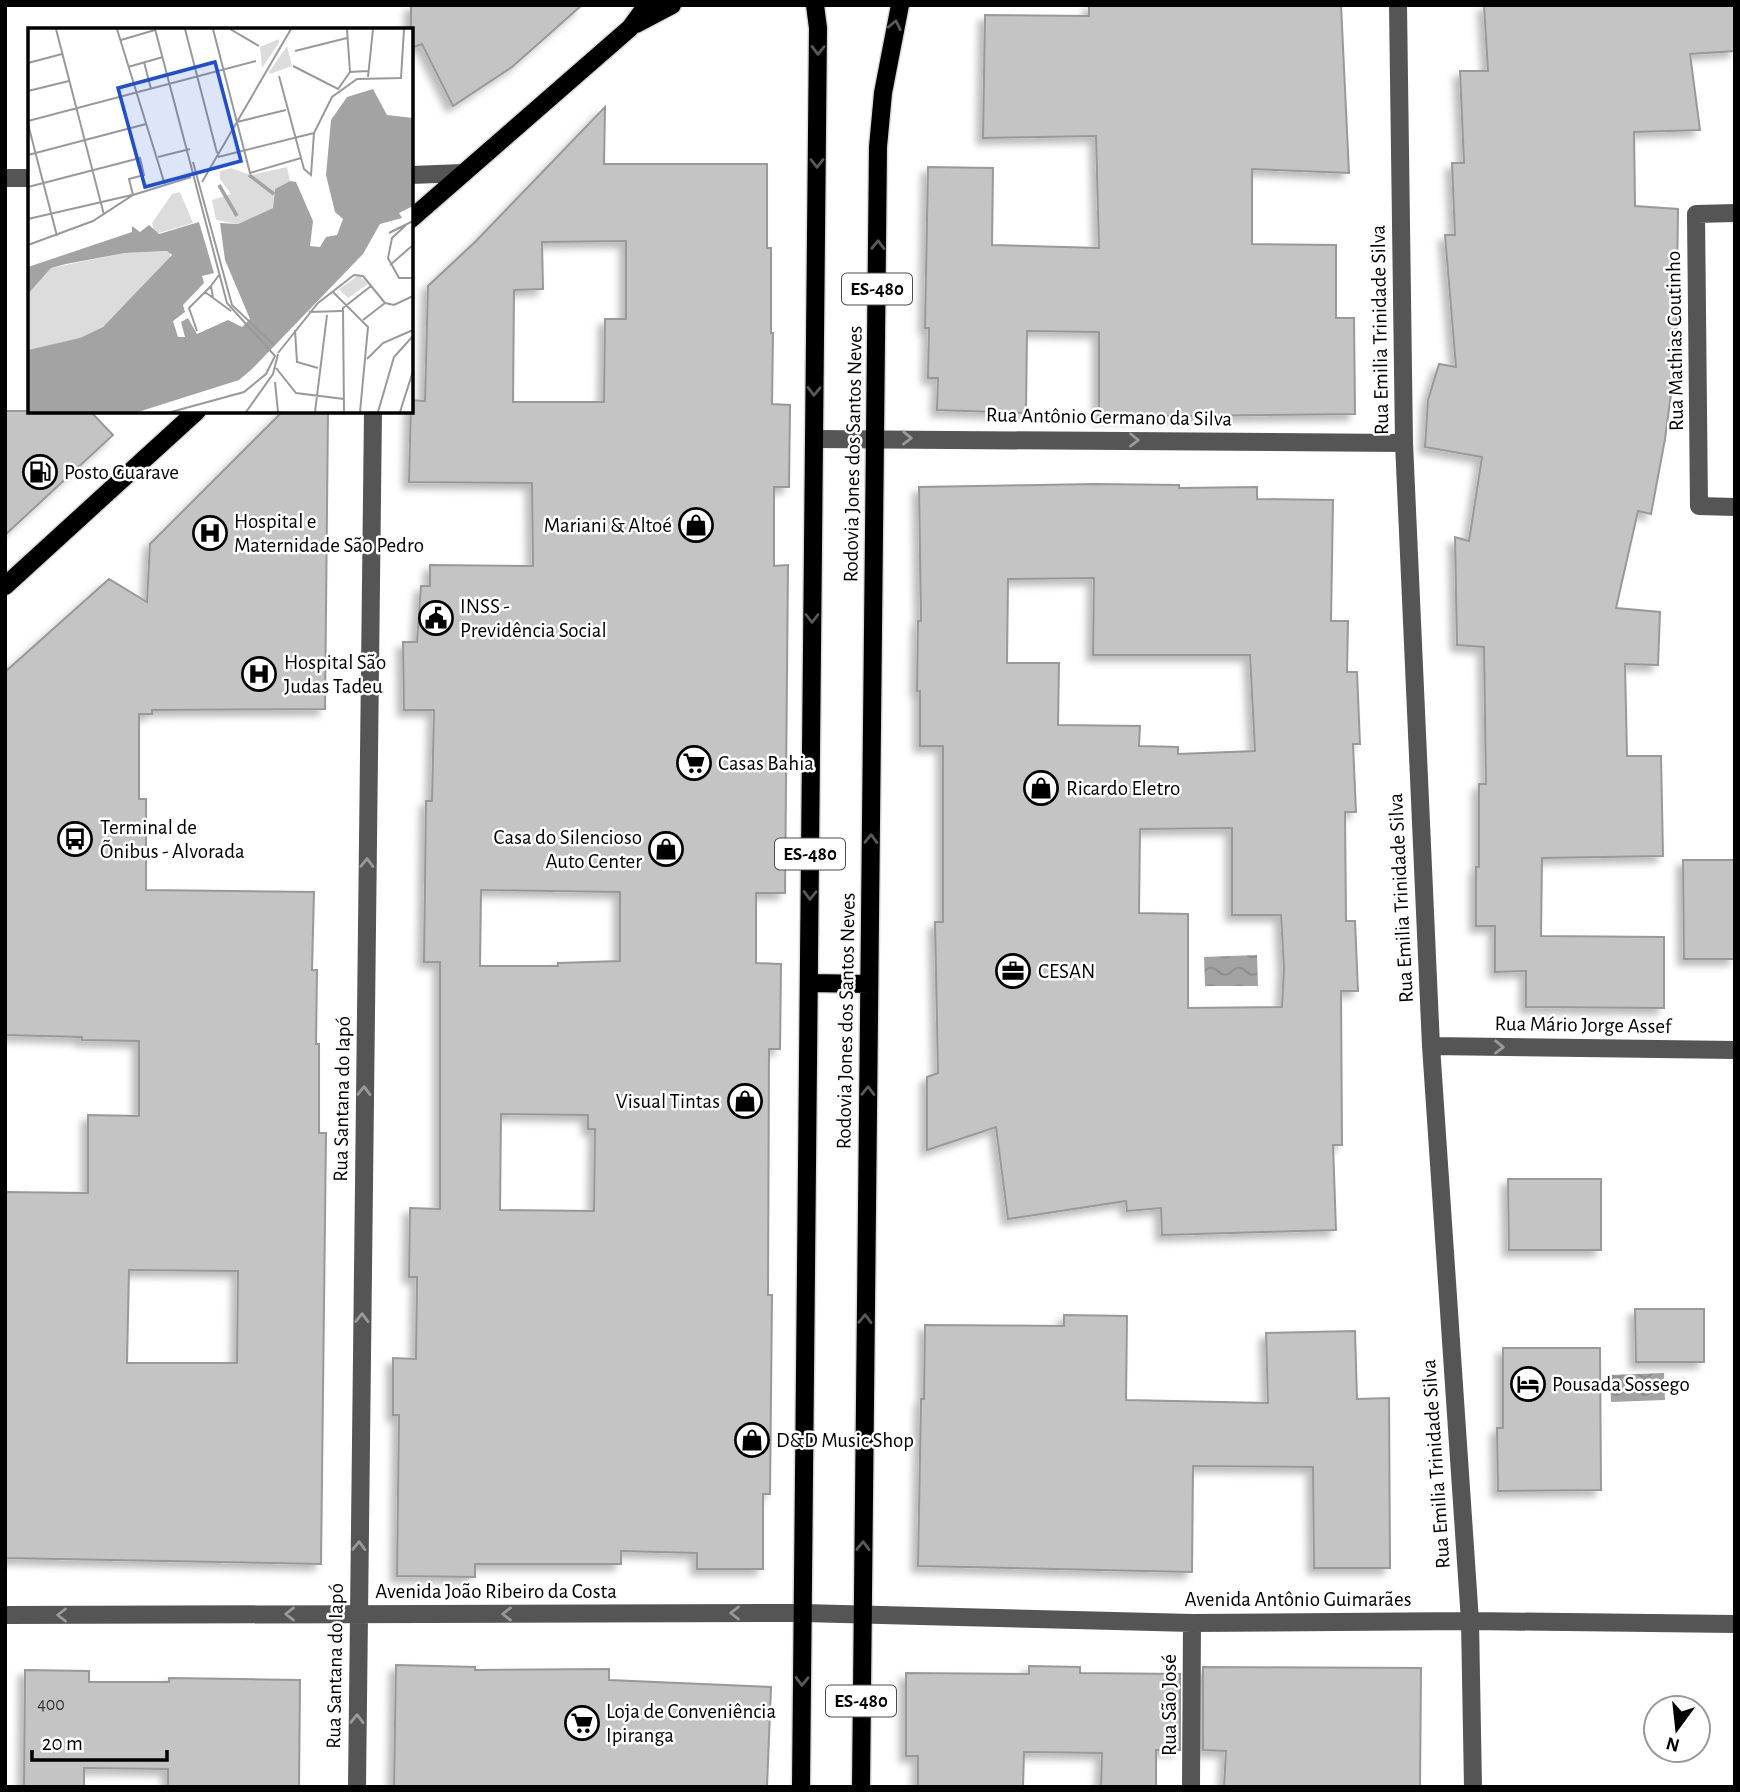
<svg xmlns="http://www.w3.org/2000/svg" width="1740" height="1792" font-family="'Alegreya Sans',sans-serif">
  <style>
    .water { fill: url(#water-waves) }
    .building { fill: #c4c4c4; stroke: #999; stroke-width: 2; fill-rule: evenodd; filter: url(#shadow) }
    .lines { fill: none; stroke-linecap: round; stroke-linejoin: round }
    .major-casing { stroke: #dbdbdb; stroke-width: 21 }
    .minor { stroke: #555; stroke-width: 18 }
    .major { stroke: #000; stroke-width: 18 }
    .oneway { stroke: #595959 }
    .oneway2 { stroke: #999 }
    .labels { text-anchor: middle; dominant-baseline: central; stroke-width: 5; stroke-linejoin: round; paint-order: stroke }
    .number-label { font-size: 18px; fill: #313131 }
    .shield { fill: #fff; stroke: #4c4c4c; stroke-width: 2 }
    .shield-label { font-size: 19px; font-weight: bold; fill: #000 }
    .street-label { font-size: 21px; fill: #000; stroke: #fff }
    .poi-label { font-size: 21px; fill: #000; stroke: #fff; text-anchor: start }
    .inset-river { fill: none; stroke: #a3a3a3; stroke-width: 3.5 }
    .inset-road { fill: none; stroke: #999; stroke-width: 2 }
    .view { fill: #1d4ed8; fill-opacity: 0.15; stroke: #1d4ed8; stroke-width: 3.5 }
    .inset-edge { fill: none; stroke: #000; stroke-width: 3.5 }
  </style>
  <defs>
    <pattern id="water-waves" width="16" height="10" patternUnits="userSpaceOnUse" patternTransform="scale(1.75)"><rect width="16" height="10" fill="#a3a3a3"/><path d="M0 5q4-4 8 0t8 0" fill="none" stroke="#8b8b8b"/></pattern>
    <filter id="shadow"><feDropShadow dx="-6" dy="6" stdDeviation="3.5" flood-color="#0004"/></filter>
  </defs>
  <rect width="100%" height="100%" fill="#fff"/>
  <path class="water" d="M1257,955L1258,986H1205L1204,957Z
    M1664,1373L1665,1400L1611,1402L1610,1375Z"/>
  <path class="building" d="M411,5H582L512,67L453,106L422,44L411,48Z
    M1089,5H1341L1349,173L1252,169V244L1336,245V318H1354L1355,414L1099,417V332L1027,331L1026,413L937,410L938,378H928L929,328H925L928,167L993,168L992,245L1099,248L1096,136L983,138L985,15L1089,16Z
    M1484,5H1735V51L1690,54L1700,130L1634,132L1635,206L1678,209L1676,357L1665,439L1651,514L1638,511L1616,608L1660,612L1658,665L1625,664L1627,756H1661L1663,856L1542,858L1541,936L1664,937V1008L1526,1007V971L1495,972V926H1476V867H1479V784H1486L1484,647L1457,645L1455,537L1469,541L1482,457L1425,447L1428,400L1439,364L1456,367L1445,235H1455L1452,163H1464L1460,71H1488Z
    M605,107L604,164H767V248H771V333H773L772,404L790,405L789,487H774V566L788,565L785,893H756V963L781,964L780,1049H769L768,1295H772L770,1494H763V1569H697V1553L621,1551V1564H475V1577L397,1576L399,1415H393V1358L416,1359L417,1277H409L410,1208L440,1209V962H424L426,801H432L434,710H404L403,642H417L421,586H430V565L533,566L532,483L409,482L411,400L425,401L428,286L476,241ZM626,241V319H605L604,402H513L514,290L543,289L542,242ZM481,890L620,892V961L558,963V966H480ZM501,1114L588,1115V1129H595L594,1211L500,1210Z
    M5,411H90L113,435L5,535Z
    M283,411H328L325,709L152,710V714H139V799H146V890L314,892L312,970H317L316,1044H319V1133H326L321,1564L5,1558V1192L88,1193V1115L139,1116V1041L82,1040V1037L5,1035V672L109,579L147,602L150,544ZM129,1270L238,1271L237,1363H127Z
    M1095,484L1179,485V488L1257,487V499L1333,500L1331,621H1348L1347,672H1357L1360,744H1353L1356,812H1345L1346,921H1355L1358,991H1341L1342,1145H1333L1336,1230L1162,1235L1161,1208L1127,1211L1126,1201L1008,1219L996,1127L927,1150V1077L938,1073L935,922H943V746H920V691H917L918,621H921L919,487ZM1094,578L1093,655H1250L1255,751L1178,754V747L1139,746L1140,726L1058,725L1059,663H1007L1008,579ZM1232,828V915H1281L1284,968L1282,1007L1188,1008V914L1139,913L1140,829Z
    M1683,860H1735V959H1684Z
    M1508,1179H1601V1250H1509Z
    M1635,1309H1704V1362H1636Z
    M1064,1315L1127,1316L1126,1400L1268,1403L1266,1333L1355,1331L1357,1399L1389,1398L1390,1568H1314L1313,1467L1193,1466L1192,1572L918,1566L921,1399H924L925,1325L1064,1326Z
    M1503,1348H1600L1601,1490L1498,1491L1497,1428H1503Z
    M396,1665L475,1667V1670L609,1669V1680L771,1687L767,1787H394Z
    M1029,1666L1080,1667V1673L1180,1674V1750H1156V1787H1101L1102,1753L1024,1752L1023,1787H918V1756H906V1673L1029,1674Z
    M1203,1667L1421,1668L1420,1787H1224L1226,1751L1203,1750Z
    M25,1670L89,1671V1682H169V1678L300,1680L299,1787H168V1769L84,1768V1787H24Z"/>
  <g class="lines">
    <g class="major-casing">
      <path id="major" d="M636,24L672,5
        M411,219L630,28L647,5
        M5,586L197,411
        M809,983L869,984
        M801,1787L818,28L815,5
        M861,1787L878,147L883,93L900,5"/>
    </g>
    <path class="minor" d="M1398,5L1404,443L1431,1046L1470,1621L1473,1787
      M411,175L463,173
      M5,178H30
      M1735,213L1696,214L1699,506L1735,507
      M814,439L1404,443
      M1431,1046L1735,1050
      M5,1615L803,1613L1192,1623L1470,1621L1735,1624
      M357,1787L373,411
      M1191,1787L1192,1623"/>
    <use href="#major" class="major"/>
  </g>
  <defs><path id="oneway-chevron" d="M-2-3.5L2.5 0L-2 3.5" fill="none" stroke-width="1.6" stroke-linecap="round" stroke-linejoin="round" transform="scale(1.75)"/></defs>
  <g class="oneway">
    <use href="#oneway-chevron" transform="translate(895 25) rotate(-78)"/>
    <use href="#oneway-chevron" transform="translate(818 50) rotate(91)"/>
    <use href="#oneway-chevron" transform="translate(817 163) rotate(90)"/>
    <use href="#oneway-chevron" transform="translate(878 245) rotate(-89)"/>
    <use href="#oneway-chevron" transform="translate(814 391) rotate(91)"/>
    <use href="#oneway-chevron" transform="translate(812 618) rotate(90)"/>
    <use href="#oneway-chevron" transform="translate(871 839) rotate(-89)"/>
    <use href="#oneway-chevron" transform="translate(810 895) rotate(91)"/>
    <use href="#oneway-chevron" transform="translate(868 1091) rotate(-89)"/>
    <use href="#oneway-chevron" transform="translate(865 1319) rotate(-89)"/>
    <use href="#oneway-chevron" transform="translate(863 1546) rotate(-89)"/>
    <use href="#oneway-chevron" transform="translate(802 1681) rotate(91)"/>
  </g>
  <g class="oneway2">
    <use href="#oneway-chevron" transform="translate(907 438) rotate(1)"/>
    <use href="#oneway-chevron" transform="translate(1134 440) rotate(1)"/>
    <use href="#oneway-chevron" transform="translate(367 863) rotate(-89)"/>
    <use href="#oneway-chevron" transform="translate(1499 1047) rotate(1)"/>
    <use href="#oneway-chevron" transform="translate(364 1091) rotate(-89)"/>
    <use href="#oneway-chevron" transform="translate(362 1318) rotate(-89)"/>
    <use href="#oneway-chevron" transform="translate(359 1546) rotate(-89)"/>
    <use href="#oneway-chevron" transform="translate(735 1613) rotate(180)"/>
    <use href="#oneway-chevron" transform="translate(290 1614) rotate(180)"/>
    <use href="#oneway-chevron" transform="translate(507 1614) rotate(180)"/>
    <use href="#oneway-chevron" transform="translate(62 1615) rotate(180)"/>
    <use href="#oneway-chevron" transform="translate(357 1719) rotate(-89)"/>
  </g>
  <defs>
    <g id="fuel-ring" transform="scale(1.75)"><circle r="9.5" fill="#fff" stroke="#000" stroke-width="1.5"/><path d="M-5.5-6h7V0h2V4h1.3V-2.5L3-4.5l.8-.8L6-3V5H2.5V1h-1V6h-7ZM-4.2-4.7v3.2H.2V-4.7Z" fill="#000"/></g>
    <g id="shop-ring" transform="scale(1.75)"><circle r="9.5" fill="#fff" stroke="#000" stroke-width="1.5"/><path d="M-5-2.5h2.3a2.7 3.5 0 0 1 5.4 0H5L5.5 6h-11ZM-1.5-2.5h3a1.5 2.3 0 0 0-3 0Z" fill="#000"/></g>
    <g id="hospital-ring" transform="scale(1.75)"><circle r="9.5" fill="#fff" stroke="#000" stroke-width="1.5"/><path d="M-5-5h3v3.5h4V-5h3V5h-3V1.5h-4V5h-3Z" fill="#000"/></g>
    <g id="civic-ring" transform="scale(1.75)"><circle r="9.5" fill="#fff" stroke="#000" stroke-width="1.5"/><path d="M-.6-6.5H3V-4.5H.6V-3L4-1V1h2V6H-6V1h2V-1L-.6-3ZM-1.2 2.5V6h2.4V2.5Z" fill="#000"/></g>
    <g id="supermarket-ring" transform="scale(1.75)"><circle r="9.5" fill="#fff" stroke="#000" stroke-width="1.5"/><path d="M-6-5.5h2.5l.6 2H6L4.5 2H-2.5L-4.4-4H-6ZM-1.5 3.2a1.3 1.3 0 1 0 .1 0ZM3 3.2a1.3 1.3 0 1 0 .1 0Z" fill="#000"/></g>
    <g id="bus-ring" transform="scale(1.75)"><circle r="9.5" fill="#fff" stroke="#000" stroke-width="1.5"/><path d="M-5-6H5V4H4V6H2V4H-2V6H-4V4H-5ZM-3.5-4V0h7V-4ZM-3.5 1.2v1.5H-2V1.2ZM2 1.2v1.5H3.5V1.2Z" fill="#000"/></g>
    <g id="office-ring" transform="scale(1.75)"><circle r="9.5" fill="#fff" stroke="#000" stroke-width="1.5"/><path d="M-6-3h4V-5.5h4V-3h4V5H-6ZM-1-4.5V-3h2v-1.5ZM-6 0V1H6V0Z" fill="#000"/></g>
    <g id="hotel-ring" transform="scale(1.75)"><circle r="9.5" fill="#fff" stroke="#000" stroke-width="1.5"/><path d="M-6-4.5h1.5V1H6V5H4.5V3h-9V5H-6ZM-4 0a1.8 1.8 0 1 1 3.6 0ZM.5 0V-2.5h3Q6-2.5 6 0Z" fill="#000"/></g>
  </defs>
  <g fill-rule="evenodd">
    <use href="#fuel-ring" x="40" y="472"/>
    <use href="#shop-ring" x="696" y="525"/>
    <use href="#hospital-ring" x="210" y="533"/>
    <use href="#civic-ring" x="436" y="618"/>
    <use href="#hospital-ring" x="259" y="674"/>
    <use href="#supermarket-ring" x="694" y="763"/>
    <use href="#shop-ring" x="1041" y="788"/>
    <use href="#bus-ring" x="75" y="839"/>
    <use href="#shop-ring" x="666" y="849"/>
    <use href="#office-ring" x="1013" y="971"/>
    <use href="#shop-ring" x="745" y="1101"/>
    <use href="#hotel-ring" x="1528" y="1384"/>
    <use href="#shop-ring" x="752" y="1440"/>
    <use href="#supermarket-ring" x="582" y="1723"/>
  </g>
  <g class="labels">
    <g class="number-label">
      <text x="51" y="1705">400</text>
    </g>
    <g class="shield">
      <rect x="842" y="273.5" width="70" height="31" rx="5"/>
      <rect x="775" y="838.5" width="70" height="31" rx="5"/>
      <rect x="826" y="1685.5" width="70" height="31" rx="5"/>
    </g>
    <g class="shield-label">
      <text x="877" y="289">ES-480</text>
      <text x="810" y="854">ES-480</text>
      <text x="861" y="1701">ES-480</text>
    </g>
    <g class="street-label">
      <text transform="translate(1380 330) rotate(-91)">Rua Emilia Trinidade Silva</text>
      <text transform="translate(1675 341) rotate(-91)">Rua Mathias Coutinho</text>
      <text transform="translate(1109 417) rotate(1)">Rua Antônio Germano da Silva</text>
      <text transform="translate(853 454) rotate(-89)">Rodovia Jones dos Santos Neves</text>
      <text transform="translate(1401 898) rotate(-93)">Rua Emilia Trinidade Silva</text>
      <text transform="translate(846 1021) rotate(-89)">Rodovia Jones dos Santos Neves</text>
      <text transform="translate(1583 1025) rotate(1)">Rua Mário Jorge Assef</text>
      <text transform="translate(342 1099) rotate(-89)">Rua Santana do Iapó</text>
      <text transform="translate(1436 1464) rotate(-94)">Rua Emilia Trinidade Silva</text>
      <text x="496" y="1591">Avenida João Ribeiro da Costa</text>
      <text x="1298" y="1599">Avenida Antônio Guimarães</text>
      <text transform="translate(335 1666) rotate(-89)">Rua Santana do Iapó</text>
      <text transform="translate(1169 1705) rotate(-90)">Rua São José</text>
    </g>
    <g class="poi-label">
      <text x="64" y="472">Posto Guarave</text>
      <text x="234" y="521">Hospital e<tspan x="234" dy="24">Maternidade São Pedro</tspan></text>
      <text x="672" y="525" text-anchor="end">Mariani &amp; Altoé</text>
      <text x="460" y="606">INSS -<tspan x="460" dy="24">Previdência Social</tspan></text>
      <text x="284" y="662">Hospital São<tspan x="284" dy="24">Judas Tadeu</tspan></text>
      <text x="718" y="763">Casas Bahia</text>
      <text x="1066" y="788">Ricardo Eletro</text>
      <text x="100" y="827">Terminal de<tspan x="100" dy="24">Õnibus - Alvorada</tspan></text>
      <text x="642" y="837" text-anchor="end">Casa do Silencioso<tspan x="642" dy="24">Auto Center</tspan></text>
      <text x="1038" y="971">CESAN</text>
      <text x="720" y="1101" text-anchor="end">Visual Tintas</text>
      <text x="1552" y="1384">Pousada Sossego</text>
      <text x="776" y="1440">D&amp;D Music Shop</text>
      <text x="606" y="1711">Loja de Conveniência<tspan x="606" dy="24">Ipiranga</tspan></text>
    </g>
  </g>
  <g transform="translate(28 28)">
    <rect width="385" height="385" fill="#fff"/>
    <path d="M259,139L262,153L247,161L245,180L210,196L188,192L184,172L203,166L192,151V143L203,140L223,147ZM152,164L165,195L127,206L124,195L144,166ZM142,223V232L75,299L52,311L0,322V266L23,240L97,225Z" fill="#dcdcdc"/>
    <path d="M251,11V15L234,40L232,19ZM259,18L264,38L242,46L241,44ZM331,247L340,256L320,270L311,261Z" fill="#dcdcdc"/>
    <path d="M345,61L359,87L385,90V178L371,185L374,190L352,196L335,226L223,342L211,352L110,384H0V322L52,310L75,299L144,227L139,223L97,225L38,236L23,240L0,266V239L104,204V198L112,204L121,197L131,206L171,194L186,245L174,248L176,255L155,277L157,284L145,293L150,309H157L153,294L160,290L169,306L200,292L214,299L222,291L197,232L192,195L210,196L245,180L247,161L262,153L268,154L285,193L282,218L292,219L298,209L309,207L315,191L307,184L298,147L303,92L319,69Z" fill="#a3a3a3"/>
    <path class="inset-river" d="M221,147L246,166M191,157L209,188"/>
    <path class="inset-road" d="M28,1L76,187M89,1L137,157M127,1L199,275L247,328L238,346L216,364L143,384M157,1L189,125M185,1L222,145L273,130M202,1L231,18M319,1L322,44M93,12L127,2M267,23L319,10M116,34L123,61M0,35L34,26M265,38L310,61L322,44L340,43M100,39L135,29M251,48L276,141L283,147L286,105L304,69L329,51L373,50L376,1M340,49L345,1M0,63L41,53M0,93L228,33M209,94L258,82M0,96L29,208M0,127L118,96M130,129L162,121M190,129L286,105M165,134L204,277L246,317M174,154L263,1M0,159L112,130L116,147L101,151L105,167M0,191L104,167M378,197L364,210L360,230L371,250H385M361,205L385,193M0,217L65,193L105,167L163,149M362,237L385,217M304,263L340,299L332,384M177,264L203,283M185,270L183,258L191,247M357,275L366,277L385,268M281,284L314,283M335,292L357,275M267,302L269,334L290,340M169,303L161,280L183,258M250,325L290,275L326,247L335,248L357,275M339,331L355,315L385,302M248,340L268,365L316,371M247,354L250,384M218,384L245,346L250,326M287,384L299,287M316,384L315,280L343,258M350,384L366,329L385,308M372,384L385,343"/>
    <path class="view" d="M187,34L213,133L117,159L90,60Z"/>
    <rect width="385" height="385" class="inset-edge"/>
  </g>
  <rect width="1740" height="1792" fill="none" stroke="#000000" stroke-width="14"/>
  <g transform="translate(1677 1729) rotate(195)"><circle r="33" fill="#ffffff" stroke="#999999" stroke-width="2"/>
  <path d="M0-5L12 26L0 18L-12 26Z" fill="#000000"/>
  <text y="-10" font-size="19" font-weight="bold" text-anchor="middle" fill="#000000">N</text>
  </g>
  <path d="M32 1750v10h135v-10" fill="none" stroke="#000000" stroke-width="3.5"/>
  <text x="42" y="1750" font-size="21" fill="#000000" stroke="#ffffff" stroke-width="5" paint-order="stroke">20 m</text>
</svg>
